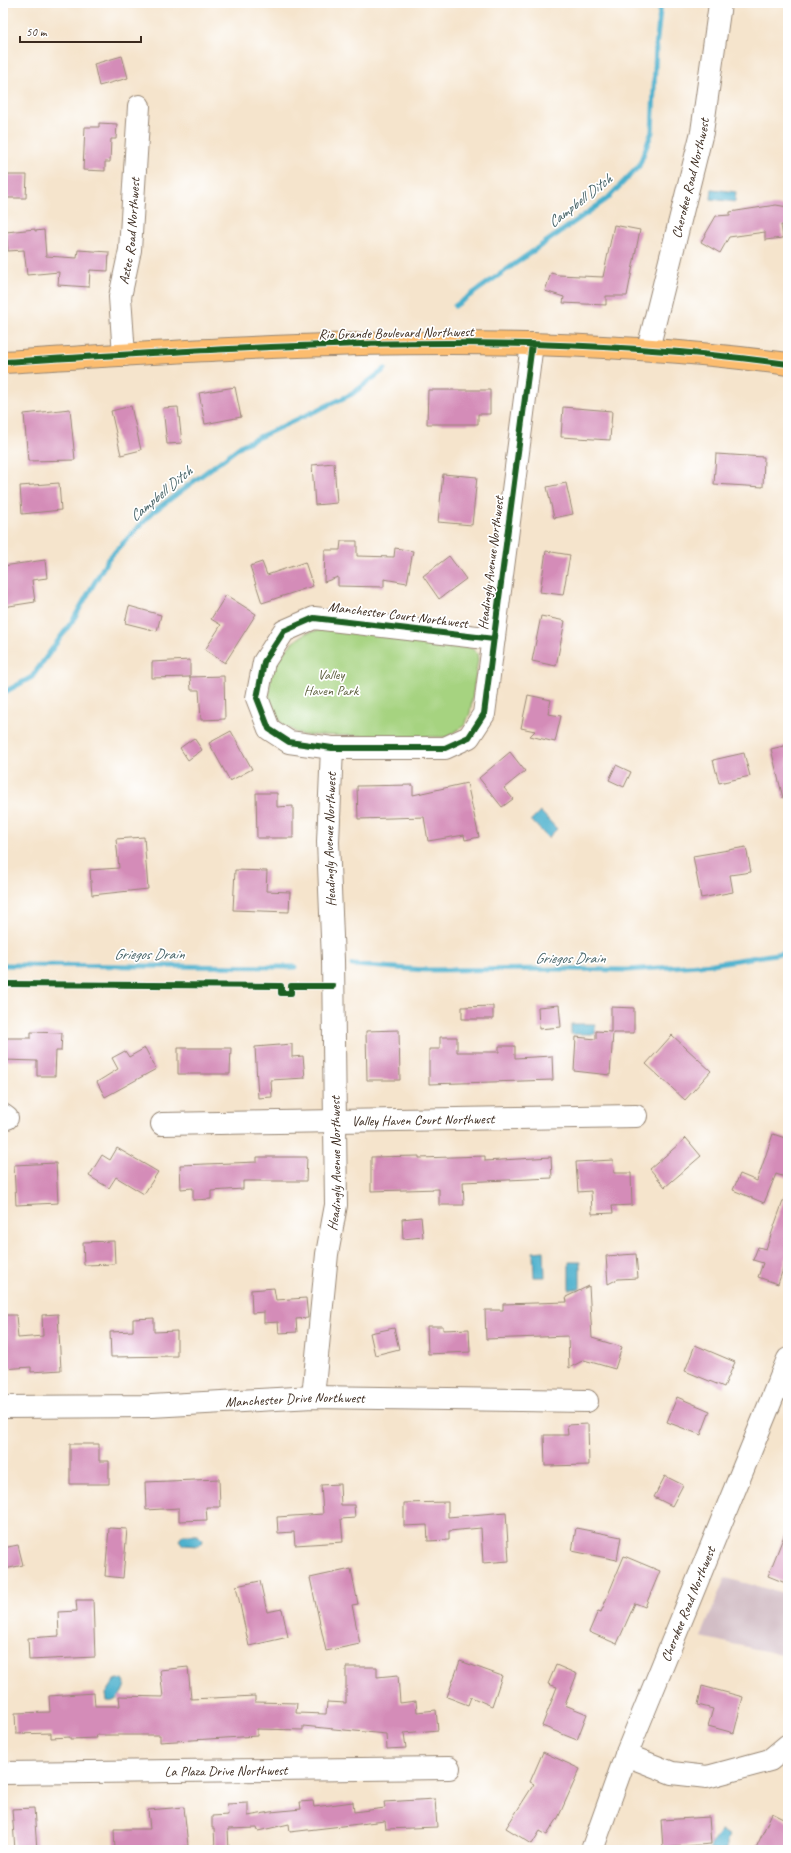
<svg xmlns="http://www.w3.org/2000/svg" width="791" height="1853" font-family="Caveat,sans-serif">
  <style>
    .industrial { fill: #d2bdc5 }
    .green { fill: #a6d380; stroke: #707e4f }
    .water { fill: #4eb1cd; stroke: #446e76 }
    .lines { fill: none; stroke-linecap: round; stroke-linejoin: round }
    .stream { stroke: #4eb1cd; stroke-width: 5 }
    .building { fill: #d48cb8 }
    .minor-casing { stroke: #988775; stroke-width: 24 }
    .major-casing { stroke: #988775; stroke-width: 24 }
    .minor { stroke: #fff; stroke-width: 22 }
    .major { stroke: #fcbd6f; stroke-width: 22 }
    .cycleway-casing { stroke: #fff; stroke-width: 8 }
    .cycleway { stroke: #1b5e20; stroke-width: 6 }
    .labels { text-anchor: middle; dominant-baseline: central; stroke-width: 3.5; stroke-linejoin: round; paint-order: stroke }
    .street-label { font-size: 14px; fill: #3b2a1e; stroke: #fff }
    .park-label { font-size: 14px; fill: #5b5d3b; stroke: #fff }
    .water-label { font-size: 15px; font-style: italic; fill: #436064; stroke: #fff }
  </style>
  <rect width="100%" height="100%" fill="#fff"/>
  <filter id="ink" filterUnits="userSpaceOnUse"><feTurbulence type="fractalNoise" baseFrequency=".025" numOctaves="2"/><feDisplacementMap in="SourceGraphic" scale="8" xChannelSelector="R" yChannelSelector="G"/><feConvolveMatrix kernelMatrix="1 2 1 2 8 2 1 2 1" color-interpolation-filters="sRGB"/></filter>
  <filter id="wash" filterUnits="userSpaceOnUse"><feTurbulence type="fractalNoise" baseFrequency=".012" numOctaves="4" result="noise"/><feDisplacementMap in="SourceGraphic" scale="16" xChannelSelector="R" yChannelSelector="G"/><feGaussianBlur stdDeviation="0.9" result="paint"/><feColorMatrix in="noise" values="0 0 0 0 0 0 0 0 0 0 0 0 0 0 0 0 0 1.4 0 .05"/><feComposite in="paint" operator="in"/></filter>
  <g filter="url(#wash)">
    <rect width="100%" height="100%" fill="#f5e4cc"/>
    <path class="industrial" d="M725,1578L788,1594V1656L701,1637Z"/>
    <path class="green" d="M329,628L470,647L477,653L478,659L470,713L465,725L447,737L301,735L283,725L275,714L269,697L271,669L292,643L306,633Z"/>
    <path class="water" d="M712,189L736,192L735,202L711,199Z
      M540,811L557,829L548,838L531,820Z
      M571,1024H595V1034H571Z
      M544,1251L545,1277H534L533,1252Z
      M569,1262H580V1289H569Z
      M183,1535H198L202,1540L201,1544L198,1546L183,1545L179,1540Z
      M118,1679L123,1680L125,1683C124,1692 116,1704 107,1701L106,1694L115,1680Z
      M721,1831L729,1835L727,1840V1850L710,1849L711,1844Z"/>
    <g class="lines">
      <path class="stream" d="M455,306L607,199L639,166L652,132L656,47L661,3
        M3,693L32,677L73,620L108,559L153,512L242,445L352,394L385,369
        M3,965L295,967
        M352,965L425,970L559,969L628,970L713,964L788,952"/>
    </g>
    <g id="blocks">
      <path class="building" d="M122,56L128,78L99,86L94,64Z
        M99,123L117,124L116,139H111L110,162H105V171L83,170L85,127H99Z
        M3,175H27L26,198H3Z
        M776,205L788,207V226L781,225L783,238L765,240V232L729,237L720,253L701,242L716,216L730,215V212Z
        M614,225L640,230L627,296H606V305L563,303L564,297L545,291L551,273L558,275L603,277Z
        M35,229V231L44,230L46,256L77,258L78,250L109,252L108,271L90,270L89,287L58,285L59,272L27,275L24,250L8,251L6,232Z
        M235,387L241,417L205,424L199,393Z
        M428,390H490V414H478V424H427Z
        M131,406L141,450L121,455L111,411Z
        M178,407L182,443L167,444L163,408Z
        M563,407L612,411L610,440L561,437Z
        M70,409L75,460L28,461L24,414Z
        M716,454L764,457L763,487L714,484Z
        M334,463L337,503L315,505L312,465Z
        M443,474L477,477L472,525L438,522Z
        M59,483L61,510L22,514L20,486Z
        M566,483L573,514L554,518L547,487Z
        M341,541H357V556L394,557L395,548L413,551L407,583L384,579V587L338,586V577L324,582L325,550H340Z
        M546,551L570,555L563,595L540,592Z
        M449,556L466,579L439,599L423,576Z
        M45,560L47,578L32,580L35,602L3,607V566Z
        M262,562L267,575L305,562L313,586L262,603L250,566Z
        M226,595L256,614L225,663L205,650L221,625L211,619Z
        M129,606L161,615L157,631L125,623Z
        M541,616L565,621L556,666L532,661Z
        M190,660V677L224,676L225,719L201,720L199,690H191L190,677L152,678V662Z
        M528,695L551,700L548,714L561,716L555,742L530,736L535,731L521,728Z
        M231,731L252,769L230,781L209,743Z
        M194,738L202,750L188,760L180,748Z
        M788,745V798H783L771,749Z
        M510,752L525,771L504,788L513,799L502,807L479,778Z
        M744,753L750,776L719,783L713,760Z
        M616,765L631,772L624,787L609,780Z
        M467,783L479,837L465,840L464,835L428,841L424,817L358,819L357,786L413,785V795Z
        M256,793H277V807L293,806V838H257Z
        M144,837L148,889L92,895L90,870L119,868L116,839Z
        M746,847L751,872L730,875L733,892L701,898L693,856Z
        M235,870L267,871L266,891L290,892L289,912L233,910Z
        M559,1005L561,1027L539,1029L538,1007Z
        M493,1006V1019H462V1007Z
        M611,1007L634,1008V1033H613L610,1075L574,1071L576,1037L596,1039V1031L611,1032Z
        M399,1030L400,1080H367L366,1031Z
        M31,1032L62,1033L61,1051H56L55,1076H37V1061L3,1060V1038H31Z
        M672,1035L711,1071L685,1100L646,1064Z
        M440,1037H457V1052H499V1046H515V1058L552,1056L553,1080L429,1084V1049H440Z
        M292,1044V1057L303,1056L305,1078L271,1080L272,1097L258,1098L255,1047Z
        M145,1048L156,1069L105,1097L97,1082L118,1069L112,1058L125,1051L129,1057Z
        M178,1048H231L230,1074H178Z
        M773,1134L788,1139V1178L776,1174L764,1203L733,1190L740,1174L757,1181Z
        M686,1138L701,1156L665,1187L650,1169Z
        M117,1148L158,1172L144,1194L116,1177L109,1188L89,1176L102,1155L110,1160Z
        M419,1156V1158L485,1156V1161L551,1157L552,1178L463,1182L464,1205H439V1189L371,1191V1157Z
        M257,1157H307L306,1181H243V1189L211,1191V1199L193,1200V1188L181,1189L180,1165L257,1162Z
        M613,1160L614,1173H631L632,1205L612,1206L613,1213L592,1214L591,1191L578,1192L576,1162Z
        M56,1163L58,1203L16,1205L14,1165Z
        M786,1193H788V1254L778,1284L758,1277L763,1263L753,1260L758,1247L766,1249Z
        M421,1217L423,1237L403,1239L402,1219Z
        M114,1241L115,1264L84,1265L83,1242Z
        M636,1254L638,1278L618,1279L608,1284L606,1256Z
        M589,1286L592,1338L622,1347L615,1369L584,1360L569,1368L568,1336L486,1339L485,1310H503V1304L567,1302L566,1297Z
        M274,1288L276,1300L306,1298L308,1318L296,1319L297,1332L279,1333L278,1322L264,1323V1312L252,1313L251,1290Z
        M58,1314L61,1370L31,1372V1367L3,1369V1315H16L18,1338L43,1336L42,1315Z
        M154,1318V1332L177,1331V1356L111,1357L110,1332L133,1331V1319Z
        M427,1326H443V1330L469,1329L470,1352L428,1354Z
        M394,1328L399,1349L375,1355L370,1333Z
        M695,1345L735,1362L724,1387L685,1371Z
        M677,1397L710,1411L701,1435L667,1422Z
        M588,1424L589,1465L545,1466L544,1435H568L567,1425Z
        M70,1444H99V1461H109V1484H70Z
        M665,1476L683,1485L672,1506L654,1497Z
        M219,1479L220,1507H206L207,1520L179,1521V1508L146,1510L145,1482Z
        M340,1484L341,1505H354L355,1518L341,1519L343,1542L295,1545L294,1532L278,1533L277,1517L323,1514L321,1485Z
        M448,1502V1517L506,1512L509,1561L483,1563L481,1528L449,1531V1540L428,1541L427,1525L404,1526V1503Z
        M109,1528L127,1529L123,1578L105,1576Z
        M576,1528L621,1537L617,1560L572,1551Z
        M787,1528H788V1584L768,1576Z
        M18,1545L23,1565L5,1569L3,1548Z
        M624,1556L660,1571L645,1607L635,1603L617,1644L589,1632L598,1611L601,1612Z
        M351,1569L358,1604L352,1605L360,1644L326,1651L310,1578Z
        M260,1581L267,1612L282,1609L288,1637L249,1646L236,1586Z
        M76,1600H93L95,1657L29,1660L28,1638L59,1636L58,1612L77,1611Z
        M460,1661L502,1676L492,1706L471,1697L468,1705L447,1697Z
        M556,1665L577,1674L565,1705L587,1714L577,1740L542,1726L557,1687L548,1684Z
        M188,1667L191,1699L255,1696V1702L297,1703L296,1713L326,1714L327,1702L346,1703V1667H377V1677L398,1675L400,1703L416,1701L417,1712L436,1710L438,1730L404,1733L406,1748L387,1749L386,1734L303,1726V1730L257,1729V1736L160,1742V1735H96L97,1738L70,1739V1737L51,1738V1733L16,1734L15,1713L50,1712L49,1696L94,1693L95,1706H120L119,1696L163,1697L160,1670Z
        M702,1686L743,1697L734,1733L708,1726L713,1709L698,1705Z
        M543,1752L580,1769L558,1818L547,1835L540,1831L532,1844L506,1828L534,1784L530,1782Z
        M435,1799L437,1827L386,1829L385,1821L290,1832L289,1824L258,1831L257,1828L228,1829L229,1850H215L214,1828H212V1816L228,1815L227,1804L248,1803V1816L271,1812L301,1809L300,1802L313,1801L314,1807L353,1802L354,1812L385,1808L384,1802Z
        M184,1807L188,1846L140,1850H115L114,1829H150L148,1810Z
        M34,1808L37,1850H15L12,1809Z
        M772,1813L788,1821V1850H755Z
        M709,1817L711,1844L663,1848L661,1820Z"/>
    </g>
  </g>
  <g filter="url(#ink)">
    <use href="#blocks" fill-opacity="0" stroke="#988775" stroke-width="1"/>
    <g class="lines">
      <g class="minor-casing">
        <g id="minor">
          <path id="s1" d="M648,349L702,132L720,4"/>
          <path id="s2" d="M124,355L120,297L130,250L139,106"/>
          <path d="M494,639L314,618L284,631L264,662L257,698L269,729L289,742L332,748H445L469,737L484,714L532,344"/>
          <path d="M3,1115L7,1118"/>
          <path id="s3" d="M162,1124L636,1116"/>
          <path id="s4" d="M313,1397L327,1254L336,1205L333,960L328,842L332,748"/>
          <path id="s5" d="M3,1407L151,1406L313,1397L587,1401"/>
          <path d="M626,1755L672,1773L707,1777L770,1760L788,1745"/>
          <path id="s6" d="M3,1773L449,1768"/>
          <path id="s7" d="M592,1850L626,1755L788,1359"/>
        </g>
      </g>
      <g class="major-casing">
        <path id="major" d="M3,362C264,346 528,328 788,364"/>
      </g>
      <use href="#minor" class="minor"/>
      <use href="#major" class="major"/>
      <g class="cycleway-casing">
        <path id="cycleway" d="M3,362C264,346 528,328 788,364
          M494,639L314,618L284,631L264,662L257,698L269,729L289,742L332,748H445L469,737L484,714L532,344
          M3,984L281,986V993H291V986H333"/>
      </g>
      <use href="#cycleway" class="cycleway"/>
    </g>
  </g>
  <g class="labels">
    <g class="street-label">
      <text stroke="none"><textPath href="#s1" startOffset="176">Cherokee Road Northwest</textPath></text>
      <text stroke="none"><textPath href="#s2" startOffset="125">Aztec Road Northwest</textPath></text>
      <text transform="translate(396 333) rotate(-1)">Rio Grande Boulevard Northwest</text>
      <text transform="translate(491 563) rotate(-83)">Headingly Avenue Northwest</text>
      <text transform="translate(398 615) rotate(7)">Manchester Court Northwest</text>
      <text stroke="none"><textPath href="#s4" startOffset="559">Headingly Avenue Northwest</textPath></text>
      <text stroke="none"><textPath href="#s3" startOffset="261">Valley Haven Court Northwest</textPath></text>
      <text stroke="none"><textPath href="#s4" startOffset="235">Headingly Avenue Northwest</textPath></text>
      <text stroke="none"><textPath href="#s5" startOffset="292">Manchester Drive Northwest</textPath></text>
      <text stroke="none"><textPath href="#s7" startOffset="264">Cherokee Road Northwest</textPath></text>
      <text stroke="none"><textPath href="#s6" startOffset="223">La Plaza Drive Northwest</textPath></text>
    </g>
    <g class="park-label">
      <text x="331" y="674">Valley<tspan x="331" dy="16">Haven Park</tspan></text>
    </g>
    <g class="water-label">
      <text transform="translate(580 201) rotate(-38)">Campbell Ditch</text>
      <text transform="translate(161 494) rotate(-40)">Campbell Ditch</text>
      <text x="149" y="954">Griegos Drain</text>
      <text x="570" y="958">Griegos Drain</text>
    </g>
  </g>
  <rect width="791" height="1853" fill="none" stroke="#fff" stroke-width="16"/>
  <path d="M20 36v6h121v-6" fill="none" stroke="#3b2a1e" stroke-width="2"/>
  <text x="26" y="36" font-size="12" fill="#3b2a1e" stroke="#ffffff" stroke-width="3" paint-order="stroke">50 m</text>
</svg>
